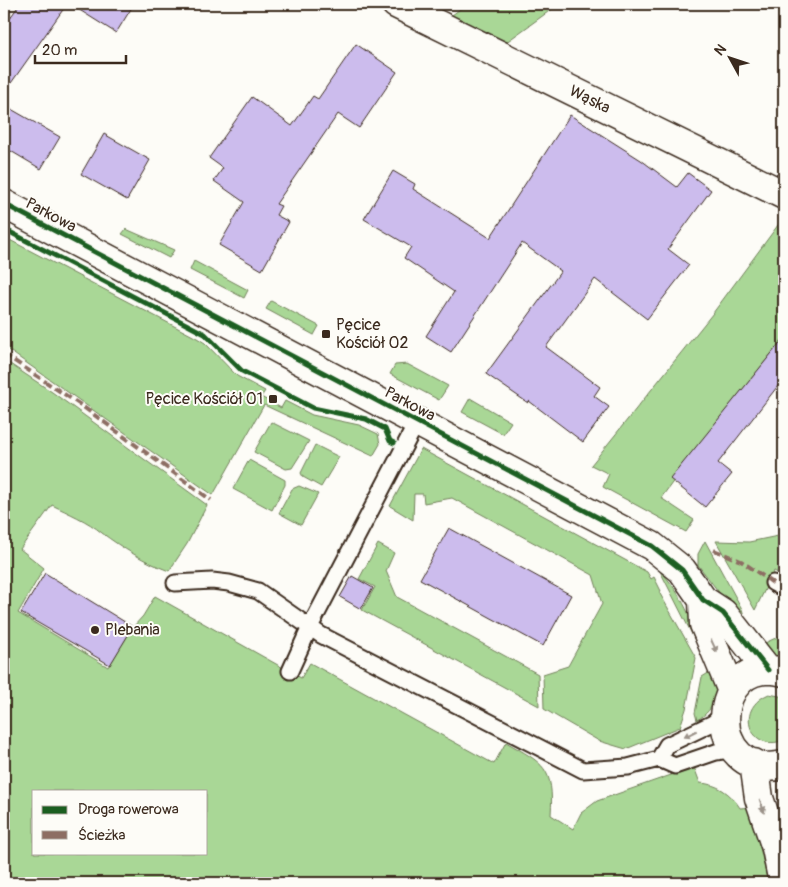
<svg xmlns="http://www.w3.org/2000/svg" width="788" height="887" font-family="Pangolin,sans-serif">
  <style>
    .green { fill: #a9d796; stroke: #72805a; fill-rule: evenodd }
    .building { fill: #ccbced; stroke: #3b2a1e }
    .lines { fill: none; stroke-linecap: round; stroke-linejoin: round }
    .lane-casing { stroke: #3b2a1e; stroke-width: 19 }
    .street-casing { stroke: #3b2a1e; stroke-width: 31 }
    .secondary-casing { stroke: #3b2a1e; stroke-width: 31 }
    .lane { stroke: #fdfcf7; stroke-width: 15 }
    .street { stroke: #fdfcf7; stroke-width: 28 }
    .secondary { stroke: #fdfcf7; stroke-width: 28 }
    .quiet { stroke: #8d6e63; stroke-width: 4; stroke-dasharray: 8 4; stroke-linecap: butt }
    .cycleway-casing { stroke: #fdfcf7; stroke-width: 8 }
    .cycleway { stroke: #1b5e20; stroke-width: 5 }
    .oneway { fill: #9c938a }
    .poi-dot { fill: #3b2a1e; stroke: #fdfcf7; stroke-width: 2 }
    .labels { text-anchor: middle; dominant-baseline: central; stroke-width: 4; stroke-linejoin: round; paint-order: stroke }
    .street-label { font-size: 16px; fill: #3b2a1e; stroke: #fdfcf7 }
    .poi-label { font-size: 16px; fill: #3b2a1e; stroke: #fdfcf7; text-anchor: start }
  </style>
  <rect width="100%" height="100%" fill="#fdfcf7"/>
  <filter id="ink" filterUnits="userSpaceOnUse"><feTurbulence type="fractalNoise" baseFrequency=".02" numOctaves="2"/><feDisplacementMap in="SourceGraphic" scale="10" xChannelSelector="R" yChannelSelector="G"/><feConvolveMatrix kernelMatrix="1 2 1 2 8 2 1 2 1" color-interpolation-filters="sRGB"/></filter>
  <g filter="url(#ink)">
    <path class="green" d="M467,4H559L505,43L448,18Z
      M784,217V338L716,423L661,498L694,520L686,532L603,487L609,474L591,465L713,313Z
      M126,229L174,250L169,258L122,234Z
      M4,237L197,338L205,343L237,376L265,391L261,397L281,408L285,401L312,415L359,425L378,434L380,444L373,456L264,405L213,495L4,347Z
      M194,261L248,290L244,298L190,270Z
      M271,301L319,326L314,335L266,309Z
      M4,360L52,392L207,505L187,544L169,571C145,562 122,548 102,533C88,521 68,513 52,505L20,549L44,568L18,613L108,667L133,627L143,616L155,596L301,678L310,663L494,764L506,742C544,764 554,767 551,815L573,829L581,813L597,801L694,767L700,783C717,784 731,793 740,808L751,807L768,883H4ZM34,791H206V853H34Z
      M407,364L448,386L439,400L390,374L395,365Z
      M470,398L511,422L503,434L462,412Z
      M271,422L309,441L292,468L286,469L254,452Z
      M315,445L339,457L321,487L303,477L301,473Z
      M421,449L647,572L651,579L654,577L661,591L659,592L696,658L686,709L680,727L626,749L599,741L544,709L543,674L568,666L602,604L593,575L452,498L424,503L423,494H414L413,520L390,506Z
      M249,460L285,480V485L272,510L233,489Z
      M299,486L318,494L301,525L279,513L292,489Z
      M778,536L784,539V576L774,571L755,610L716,541L749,542Z
      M705,541L742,609L748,630L698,565V554Z
      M378,544L394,553L386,571L397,597L538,674L539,706L362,610L375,587L359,579Z
      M659,569C682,594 694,622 702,654Z
      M782,635L784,636V660L775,657L759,643H765Z
      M715,669C719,689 717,709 697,720L695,713L702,677Z
      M769,694L784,697V740C751,754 733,709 769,694Z"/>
    <path class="building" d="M20,4H67L4,93V26Z
      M70,4H134L116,33Z
      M356,44L397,72L359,128L338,114L276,204L281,206L276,215L289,222L262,270L219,245L244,202L214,181L223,168L209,158L252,97L292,126L313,96L318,99Z
      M4,105L60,137L41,169L4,147Z
      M570,115L641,160L677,187L688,173L711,190L668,249L689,265L647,319L595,279L546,347L600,387L594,396L609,407L583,442L529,401L528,403L486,374L561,271L522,243L451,352L426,336L454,292L404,258L411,247L364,219L393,171L415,184L413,189L490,238Z
      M104,134L150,160L127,200L81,174Z
      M784,338V378L718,463L732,474L705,507L670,479Z
      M449,528L571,595L543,646L420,579Z
      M45,573L133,627L110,665L21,613Z
      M352,576L373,588L361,609L340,597Z"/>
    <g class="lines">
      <g class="lane-casing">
        <path id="lane" d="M175,583L212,581L229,583L258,591L321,635L583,770L628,767L659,759L675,766L716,752L735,749
          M773,583L784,589
          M290,671L310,627L417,422
          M659,759L667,745L713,723L724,713"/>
      </g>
      <g class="street-casing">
        <g id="street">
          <path id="s1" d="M396,4L784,195"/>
        </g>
      </g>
      <g class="secondary-casing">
        <path id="secondary" d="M4,204L652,546L682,570L703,600L723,613L768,670
          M703,600L704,624L732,691
          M784,672C708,651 703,783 784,765
          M754,763L759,798L776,848L783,883"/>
      </g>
      <use href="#lane" class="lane"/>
      <use href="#street" class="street"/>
      <use href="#secondary" class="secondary"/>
      <path class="quiet" d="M4,354L82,406L211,500
        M714,550L741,561L773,583"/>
      <g class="cycleway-casing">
        <path id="cycleway" d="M4,204L652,546L682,570L703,600L723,613L768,670
          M4,229L205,334L242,371L313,408L366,419L385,429L390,441L394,443"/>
      </g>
      <use href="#cycleway" class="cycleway"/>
    </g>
    <defs><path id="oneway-solid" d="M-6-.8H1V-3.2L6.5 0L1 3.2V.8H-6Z" transform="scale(1.25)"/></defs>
    <g class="oneway">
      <use href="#oneway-solid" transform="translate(714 646) rotate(65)"/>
      <use href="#oneway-solid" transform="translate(690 734) rotate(154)"/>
      <use href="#oneway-solid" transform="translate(762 806) rotate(71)"/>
    </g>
  </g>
  <g class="poi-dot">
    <rect x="321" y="329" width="10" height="10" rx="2.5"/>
    <rect x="268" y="394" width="10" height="10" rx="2.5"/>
    <circle cx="95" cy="630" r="5"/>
  </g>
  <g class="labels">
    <g class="street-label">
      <text stroke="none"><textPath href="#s1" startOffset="216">Wąska</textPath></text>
      <text transform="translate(51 215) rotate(28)">Parkowa</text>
      <text transform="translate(410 404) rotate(28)">Parkowa</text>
    </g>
    <g class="poi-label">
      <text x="336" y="325">Pęcice<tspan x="336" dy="18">Kościół 02</tspan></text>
      <text x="263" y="399" text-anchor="end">Pęcice Kościół 01</text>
      <text x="105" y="630">Plebania</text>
    </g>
  </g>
  <rect width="788" height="887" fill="none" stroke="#fdfcf7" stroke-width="20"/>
  <rect x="10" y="10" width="768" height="867" fill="none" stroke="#3b2a1e" stroke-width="2" filter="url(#ink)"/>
  <rect x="32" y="790" width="175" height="65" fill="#fdfcf7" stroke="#afa8a0"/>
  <rect x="42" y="806" width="25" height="8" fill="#1b5e20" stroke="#afa8a0"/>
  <text x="78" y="814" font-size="15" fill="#3b2a1e">Droga rowerowa</text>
  <rect x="42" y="831" width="25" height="8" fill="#8d6e63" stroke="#afa8a0"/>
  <text x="78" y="840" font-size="15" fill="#3b2a1e">Ścieżka</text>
  <g transform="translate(730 58) rotate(310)" stroke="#fdfcf7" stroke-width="4" paint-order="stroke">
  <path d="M0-4L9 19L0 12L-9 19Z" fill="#3b2a1e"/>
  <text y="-8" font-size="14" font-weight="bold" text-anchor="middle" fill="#3b2a1e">N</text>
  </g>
  <path d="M35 55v8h91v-8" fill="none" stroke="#3b2a1e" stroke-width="2.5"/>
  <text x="42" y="55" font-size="15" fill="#3b2a1e" stroke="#fdfcf7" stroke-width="4" paint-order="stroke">20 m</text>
</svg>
